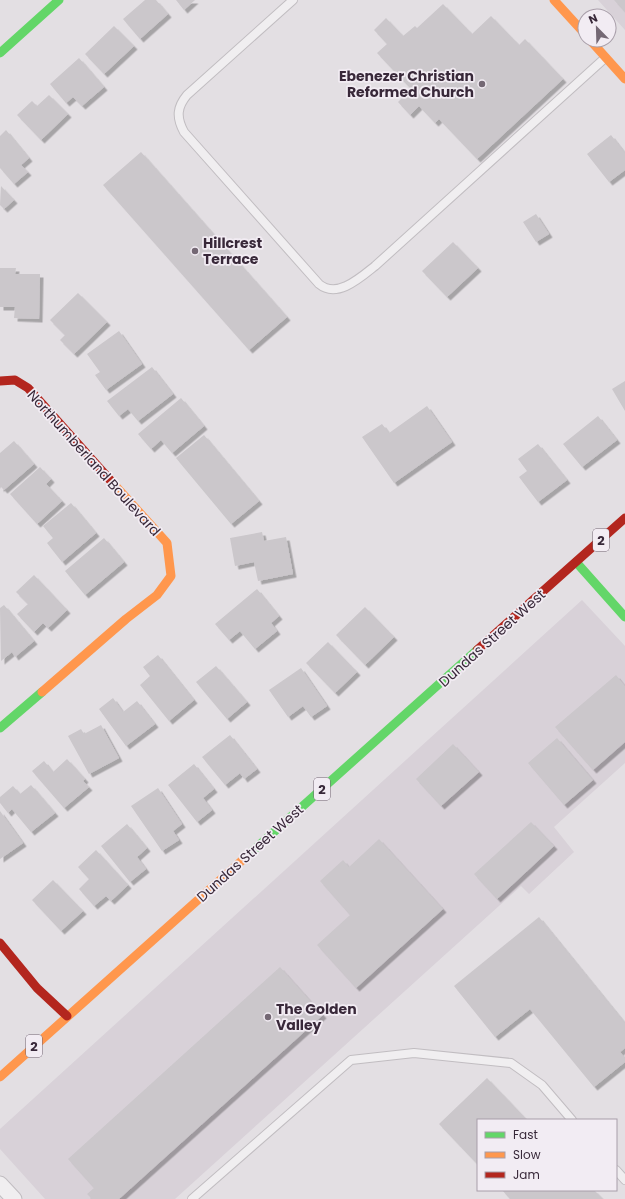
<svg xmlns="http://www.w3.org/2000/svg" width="625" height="1199" font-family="Poppins,sans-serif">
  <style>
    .built { fill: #d8d1d8 }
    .building { fill: #cbc7cb; filter: url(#shadow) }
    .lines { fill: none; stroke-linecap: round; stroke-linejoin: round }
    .lane-casing { stroke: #c1bdc1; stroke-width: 10 }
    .street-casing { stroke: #c1bdc1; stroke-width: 17 }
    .lane { stroke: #f0eef0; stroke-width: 8 }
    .street { stroke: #f0eef0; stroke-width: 15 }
    .fast { stroke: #63d668; stroke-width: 9 }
    .slow { stroke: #ff974d; stroke-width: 9 }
    .jam { stroke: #b3261e; stroke-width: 9 }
    .poi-dot { fill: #746874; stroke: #f2ecf3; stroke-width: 1.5 }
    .labels { text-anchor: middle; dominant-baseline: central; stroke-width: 3.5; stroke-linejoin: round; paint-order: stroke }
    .shield { fill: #f2ecf3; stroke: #706371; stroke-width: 1 }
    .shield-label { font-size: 13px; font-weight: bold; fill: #382839 }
    .poi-label { font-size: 14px; font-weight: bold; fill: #382839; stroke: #f2ecf3; text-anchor: start }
    .street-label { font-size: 14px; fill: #382839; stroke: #f2ecf3 }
  </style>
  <defs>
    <filter id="shadow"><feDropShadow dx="3.5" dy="3.5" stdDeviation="0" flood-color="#0004"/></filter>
  </defs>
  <rect width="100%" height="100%" fill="#e3dfe3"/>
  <path class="built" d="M598,0H625V30Z
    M582,600L625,646V763L554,827L574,852L529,894L521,886L175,1199H45L0,1149V1129Z"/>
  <path class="building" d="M145,0H156L168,14L140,39L123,19Z
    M176,0H195L184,10Z
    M614,0H625V12Z
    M443,4L472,34L491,16L519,45L525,39L563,79L477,159L439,119L435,123L419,106L410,115L398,102L411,89L377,53L387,44L374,30L386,18L403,36L415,26L417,28Z
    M114,26L134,46L104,74L85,54Z
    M79,58L104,87L82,106L73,97L66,103L50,84Z
    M49,95L68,114L41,140L17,115L32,101L37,106Z
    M6,130L29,158L21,165L28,172L14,184L0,168V136Z
    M611,135L625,153V170L609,182L587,154Z
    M141,152L287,317L249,350L103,185Z
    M1,186L14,200L4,209L0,205Z
    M536,214L549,234L536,242L523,222Z
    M453,242L478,268L447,297L422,271Z
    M0,268H16L15,274H40L39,319L14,318L15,307H0Z
    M78,293L107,322L74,354L60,340L65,335L50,320Z
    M119,331L142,364L106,390L95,375L100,372L87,354Z
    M152,367L173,394L138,421L128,409L119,416L107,401Z
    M625,381V411L612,389Z
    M181,398L204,426L172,453L161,440L151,449L138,434Z
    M427,406L452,442L394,483L362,437L382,424L389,433Z
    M598,416L617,440L582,467L563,444Z
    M204,435L259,501L231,524L176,458Z
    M14,441L34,464L4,490L1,487L0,489V453Z
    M538,444L567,480L538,502L519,477L527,471L518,459Z
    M40,467L51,479L46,484L62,501L37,524L10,494Z
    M71,503L96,533L62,562L47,543L53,538L43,526Z
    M262,532L264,541L286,537L293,574L258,581L254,562L235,566L230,538Z
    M104,538L124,562L85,595L65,571Z
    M34,575L67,610L48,628L43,623L34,632L17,614L28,604L16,592Z
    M257,589L279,616L271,623L277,631L255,649L240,631L229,640L215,624Z
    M4,605L34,641L15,657L12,652L1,661L0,608Z
    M365,607L394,637L365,665L336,635Z
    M328,642L357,672L335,693L306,663Z
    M158,655L194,700L169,721L140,685L150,676L143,667Z
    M216,666L247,702L227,719L196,682Z
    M301,668L327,706L311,717L303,706L288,717L269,690Z
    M616,675L625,686V742L593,770L555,727Z
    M113,698L123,712L137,701L155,724L126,746L99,709Z
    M101,725L119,758L89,774L68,736L81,729L84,734Z
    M230,735L257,769L244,779L240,773L225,785L202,757Z
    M557,738L593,780L564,805L528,763Z
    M453,744L479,772L441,806L416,779Z
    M67,759L85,779L83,781L89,787L64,808L32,771L44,761L53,772Z
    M194,764L214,789L203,798L212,810L197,822L168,785Z
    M31,785L55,813L31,832L12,809L8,813L0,803V797L13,786L20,794Z
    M158,788L182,824L173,831L179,840L162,851L131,806Z
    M0,811L23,843L0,859Z
    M531,822L554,846L497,899L474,874Z
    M127,824L147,848L137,857L146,869L130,882L101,846Z
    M379,839L443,909L356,988L317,945L350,915L320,881L343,860L349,867Z
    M96,850L128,885L111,901L106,896L94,906L79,889L89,879L78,867Z
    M53,880L83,911L61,931L32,900Z
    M539,917L625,1023V1048L620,1052L625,1058V1062L594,1087L530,1009L495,1037L454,986Z
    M280,967L323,1015L119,1199H92L87,1194L94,1188L68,1159Z
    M487,1078L527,1120H478V1165L439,1124Z
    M502,1190H594L603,1199H510Z"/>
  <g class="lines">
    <g class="lane-casing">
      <path id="lane" d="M293,0L187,95C177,107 176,117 184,132L319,284C337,299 360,278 375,266L605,58
        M616,1170L625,1180
        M192,1199L351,1060L414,1053L511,1063L542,1085L572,1120"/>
    </g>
    <g class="street-casing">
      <path id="street" d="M0,1184L14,1199"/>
    </g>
    <use href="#lane" class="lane"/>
    <use href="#street" class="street"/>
    <path class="fast" d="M0,53L59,0
      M576,562L625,617
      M0,728L42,692
      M247,856L477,650"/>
    <path class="slow" d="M554,0L585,34
      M590,40L625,79
      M42,692L126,619L157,595L171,576L167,543L111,481
      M0,1077L247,856"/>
    <path class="jam" d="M0,381L15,380L28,388L111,481
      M477,650L625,518
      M0,943L37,988L67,1016"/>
  </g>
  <g class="poi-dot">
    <circle cx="482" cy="84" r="4"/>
    <circle cx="195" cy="251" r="4"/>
    <circle cx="268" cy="1017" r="4"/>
  </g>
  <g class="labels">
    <g class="shield">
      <rect x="593" y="529" width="16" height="22" rx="3"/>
      <rect x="314" y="778" width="16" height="22" rx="3"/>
      <rect x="26" y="1035" width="16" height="22" rx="3"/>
    </g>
    <g class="shield-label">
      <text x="601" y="540">2</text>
      <text x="322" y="789">2</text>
      <text x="34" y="1046">2</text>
    </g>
    <g class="poi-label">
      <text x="474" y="76" text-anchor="end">Ebenezer Christian<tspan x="474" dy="16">Reformed Church</tspan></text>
      <text x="203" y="243">Hillcrest<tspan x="203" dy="16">Terrace</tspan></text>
      <text x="276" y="1009">The Golden<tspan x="276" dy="16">Valley</tspan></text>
    </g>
    <g class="street-label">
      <text transform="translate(94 463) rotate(48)">Northumberland Boulevard</text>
      <text transform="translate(492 638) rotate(-42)">Dundas Street West</text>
      <text transform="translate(250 853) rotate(-42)">Dundas Street West</text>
    </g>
  </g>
  <rect x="477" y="1119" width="140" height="72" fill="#f2ecf3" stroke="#a89ea9"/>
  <rect x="485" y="1132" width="20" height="6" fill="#63d668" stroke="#a89ea9"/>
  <text x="513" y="1139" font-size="12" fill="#382839">Fast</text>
  <rect x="485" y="1152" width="20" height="6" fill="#ff974d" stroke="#a89ea9"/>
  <text x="513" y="1159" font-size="12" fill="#382839">Slow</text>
  <rect x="485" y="1172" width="20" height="6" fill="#b3261e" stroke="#a89ea9"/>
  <text x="513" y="1179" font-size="12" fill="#382839">Jam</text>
  <g transform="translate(597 28) rotate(337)"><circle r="19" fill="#f2ecf3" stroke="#a89ea9"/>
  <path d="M0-3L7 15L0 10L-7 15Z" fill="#746874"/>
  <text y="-6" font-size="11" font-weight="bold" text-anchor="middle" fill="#382839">N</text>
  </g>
</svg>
